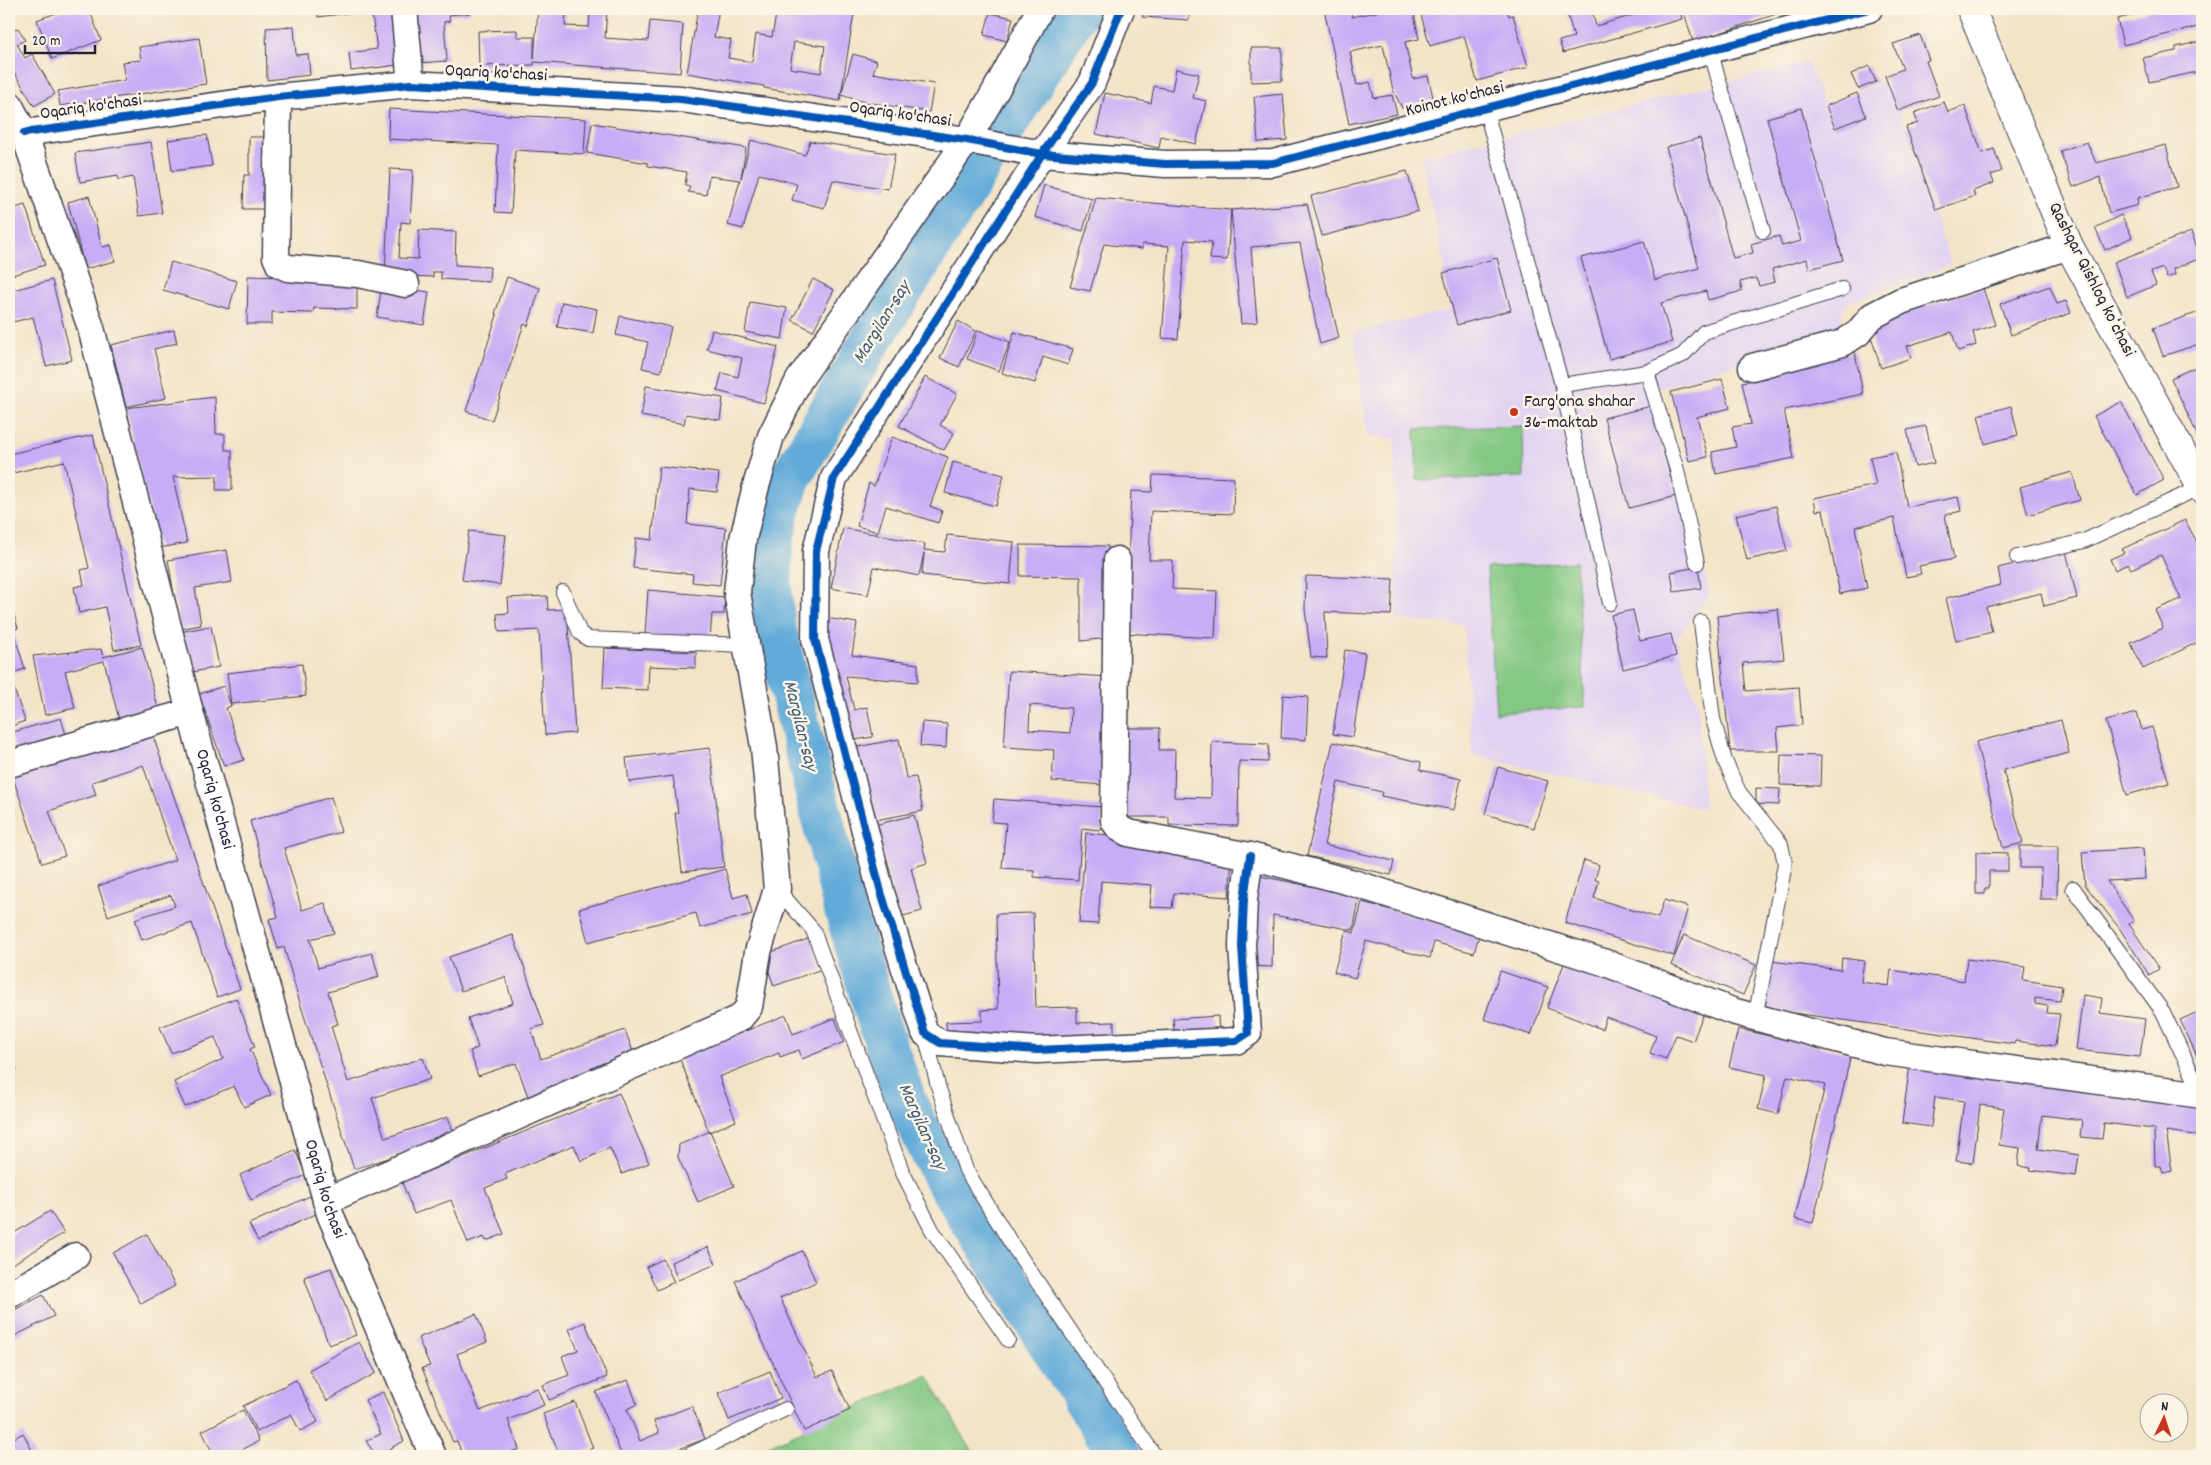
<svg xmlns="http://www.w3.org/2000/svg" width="2211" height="1465" font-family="Dekko,sans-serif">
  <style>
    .built { fill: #e3d3f2 }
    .green { fill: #83c883; stroke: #52755f }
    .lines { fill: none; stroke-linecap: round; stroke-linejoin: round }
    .river { stroke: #62abd9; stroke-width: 42 }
    .building { fill: #c7adf6; fill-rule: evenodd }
    .lane-casing { stroke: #413f50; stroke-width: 16 }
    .street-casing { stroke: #413f50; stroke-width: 29 }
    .secondary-casing { stroke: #413f50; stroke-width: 30 }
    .lane { stroke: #fff; stroke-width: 14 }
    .street { stroke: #fff; stroke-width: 26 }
    .secondary { stroke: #fff; stroke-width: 28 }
    .cycleway-casing { stroke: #fcf5e5; stroke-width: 11 }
    .cycleway { stroke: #0057b8; stroke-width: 8 }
    .poi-dot { fill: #c8321e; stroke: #fcf5e5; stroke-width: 2 }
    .labels { text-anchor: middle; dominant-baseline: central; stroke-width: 5; stroke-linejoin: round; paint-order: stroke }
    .street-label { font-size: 18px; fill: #22223b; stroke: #fcf5e5 }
    .poi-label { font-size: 18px; fill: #22223b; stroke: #fcf5e5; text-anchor: start }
    .water-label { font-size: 19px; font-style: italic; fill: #3c597a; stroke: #fcf5e5 }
  </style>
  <rect width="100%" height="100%" fill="#fcf5e5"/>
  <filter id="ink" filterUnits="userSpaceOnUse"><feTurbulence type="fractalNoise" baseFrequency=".02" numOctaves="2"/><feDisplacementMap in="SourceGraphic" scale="10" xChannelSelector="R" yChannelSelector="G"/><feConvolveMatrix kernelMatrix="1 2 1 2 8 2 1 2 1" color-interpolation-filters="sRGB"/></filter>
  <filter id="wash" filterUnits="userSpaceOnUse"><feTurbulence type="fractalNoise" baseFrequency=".0096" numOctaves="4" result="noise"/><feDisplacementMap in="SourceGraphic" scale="20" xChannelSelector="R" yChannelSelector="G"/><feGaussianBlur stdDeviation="1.12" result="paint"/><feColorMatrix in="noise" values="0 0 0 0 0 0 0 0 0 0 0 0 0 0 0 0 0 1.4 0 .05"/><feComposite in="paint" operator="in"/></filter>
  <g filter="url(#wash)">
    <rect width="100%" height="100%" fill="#f3e4c8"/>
    <path class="built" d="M1808,62L1823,104L1889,81L1951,265L1845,304L1838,331L1657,389L1710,594L1677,638L1685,671L1698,703L1704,809L1472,755L1464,625L1396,620L1395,439L1368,436L1353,332L1454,309L1421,157Z"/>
    <path class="green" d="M1523,426L1524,477L1417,480L1415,429Z
      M1576,562L1585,707L1496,713L1487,568Z
      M927,1375L975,1456H746Z"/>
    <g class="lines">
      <path class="river" d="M1079,9L867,347L790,479L779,512L772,546L771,587L774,623L843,903L880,1027L907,1105L944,1178L1120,1456"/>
    </g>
    <g id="blocks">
      <path class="building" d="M67,9H89L101,40L52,59L37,20Z
        M317,9H371V10L318,17Z
        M371,9H391L398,65L351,71L349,53L377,49Z
        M413,9H470V13L449,15L450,21L444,22L447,61L417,63Z
        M538,9H566L565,26L589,27L590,9H607L605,38L648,41L650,21L683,24L680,73L534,62V65L479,66L478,31L517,30V37H534V59Z
        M698,9H719L714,37L731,40L728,58L752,62L756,34L772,37L777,9H827L854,13L841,95L853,54L877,61L873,73L934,84L929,112L865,102L841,95L840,101L764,88V86L687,73ZM794,42L825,46L821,73L790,68Z
        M1145,9H1190L1189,20L1142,17Z
        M1324,9H1350L1352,17L1376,12L1379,11V9H1413L1419,39L1405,42L1413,79L1428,76L1434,101L1402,108L1393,90L1383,45L1350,52L1357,85L1370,82L1374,98L1392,95L1397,114L1349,124Z
        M1444,9H1507L1509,16L1513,15L1528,67L1477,81L1464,36L1430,46L1421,15Z
        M1566,9H1591L1596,26L1654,9H1679L1682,19L1563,53L1559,41L1574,37Z
        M1683,9H1791L1693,42Z
        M1999,9H2012V10L1999,12Z
        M2157,9H2202V26L2123,45L2117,19Z
        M990,13L1013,18L1007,41L984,35Z
        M294,26L296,55L308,54L310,75L267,80L266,28Z
        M18,28L25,40L17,44L25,58L32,54L55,94L34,106L9,63V33Z
        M1920,35L1929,60L1926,61L1939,96L1898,111L1885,76L1903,69L1893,44Z
        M199,38L206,84L60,106L58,91L125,80L122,62L141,60L139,47Z
        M2202,41V71L2149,82L2143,58L2176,51V47Z
        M1251,48H1282V81L1251,82Z
        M1869,66L1876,82L1858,89L1851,74Z
        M1176,69L1199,74L1193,98L1206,101L1196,144L1161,136L1159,148L1096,134L1105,93L1151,103L1154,86L1172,90Z
        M1857,93L1866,116L1835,128L1826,106Z
        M1283,94L1287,140L1258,142L1254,97Z
        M1944,102L1948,112L1965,106L1982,153L1994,149L2002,171L1991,175L1994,183L1973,191L1975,196L1936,210L1906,127L1918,123L1914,113Z
        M1801,108L1843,260L1809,269L1807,259L1772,269L1775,282L1759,286L1756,278L1740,282L1742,291L1708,300L1706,291L1661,303L1672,342L1609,359L1581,258L1644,241L1655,280L1699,268L1666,147L1700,138L1733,258L1753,253L1751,244L1779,236L1782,246L1801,241L1767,118Z
        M389,109L586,119L584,154L515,150L511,213L495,212L498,145L388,139Z
        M592,123L746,148L741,178L751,140L805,155L810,141L895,154L888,189L833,180L824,208L792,200L797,184L759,174L743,229L728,225L740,180L709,176L706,195L688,192L690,186L685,185L687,172L648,166V163L587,153Z
        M207,135L212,166L172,171L168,140Z
        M249,137H266L265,209H243L244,175H249Z
        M151,142L162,213L139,216L133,177L118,180V176L80,182L75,153Z
        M2087,142L2096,163L2166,145L2177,187L2137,198L2138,205L2109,213L2100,177L2073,187L2060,151Z
        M390,169L413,170L410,223L401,222L399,258L418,259L419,230L456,232L455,265L490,267L489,282L441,279V272H433V277L385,275Z
        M1407,171L1418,211L1322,236L1311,196Z
        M1044,185L1092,199L1083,231L1035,217Z
        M89,196L102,247L111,245L115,261L85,269L68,202Z
        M1096,198L1231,210L1227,260L1210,259L1212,242L1185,240L1178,339L1162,338L1169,246L1142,244V249L1104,244L1090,291L1070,287Z
        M1307,204L1339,338L1320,344L1300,243L1251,247L1257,322L1241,324L1231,210Z
        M25,205L45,265L9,276V210Z
        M2121,215L2132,237L2105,250L2095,228Z
        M2191,232L2201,258L2173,269L2175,275L2167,278L2163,268L2151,272L2156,285L2127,297L2114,262Z
        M1497,258L1511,310L1457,325L1443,273Z
        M171,262L237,281L229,309L163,290Z
        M248,276L357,279V309L314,308L313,313L272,312V324H247Z
        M507,277L540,288L528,326L524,324L492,420L466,411L497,315L495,314Z
        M813,279L834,290L813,331L792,320Z
        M52,280L72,360L46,366L33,317L9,323V291Z
        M382,285L429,292L424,325L377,317Z
        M2050,286L2057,304L2066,301L2071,313L2011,335L2000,304Z
        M1983,288L1995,325L1973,332L1976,345L1958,351L1952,332L1907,346L1911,358L1881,368L1867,324Z
        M562,302L597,309L593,333L557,327Z
        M750,302L787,308L782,339L745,332Z
        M2202,311V343L2163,356L2153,328Z
        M620,316L671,327L661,372L642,368L648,342L616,335Z
        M958,321L976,331L959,367L940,358Z
        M174,330L177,343L154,349L166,398L126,407L111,345Z
        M712,330L778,347L764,403L717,391L722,373L738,377L742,358L707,349Z
        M978,330L1010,342L999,371L967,359Z
        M1014,332L1073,349L1068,365L1043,357L1035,383L1002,373Z
        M1855,352L1863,394L1784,410L1794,458L1716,474L1712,452L1736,447L1732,427L1751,424L1742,382L1767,378L1765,370Z
        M2202,364V431L2197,434L2171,378Z
        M925,377L957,394L940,425L954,433L944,450L899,426Z
        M1722,379L1730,408L1697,417L1708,457L1689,461L1671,392Z
        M646,386L723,398L720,420L686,414L684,424L641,416Z
        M215,397L216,434H225V450H232V490H216L217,476L173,477L187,543L159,548L126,408Z
        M2121,402L2164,480L2137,495L2094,416Z
        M1651,406L1676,496L1629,508L1604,418Z
        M2011,406L2018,435L1985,444L1978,415Z
        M1926,426L1934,463L1915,467L1907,430Z
        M93,435L141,645L114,650L105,607L79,613L74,587L84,585L81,570L89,568L64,461L9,474V454Z
        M892,437L948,457L930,506L942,511L938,523L886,506L878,532L857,526L869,483L874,486Z
        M1896,452L1907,507L1958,497L1961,511L1945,515L1954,559L1919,566L1921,574L1906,577L1894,518L1855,527L1867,588L1840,594L1823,510L1816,511L1814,498L1876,485L1870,457Z
        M953,462L1004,475L996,506L945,493Z
        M659,467L719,473L717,492L690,489L687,524L726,528L720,585L692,582L693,574L633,568L636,538L652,540Z
        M2072,472L2080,500L2028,515L2020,487Z
        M1153,475L1234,478L1233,514L1151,511L1149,560H1173L1172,589L1217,591L1215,638L1122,633L1127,587L1131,491L1152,492Z
        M1776,506L1787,551L1747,560L1736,515Z
        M2185,520L2202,552V640L2143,669L2131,643L2163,628L2155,610L2181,599L2161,555L2131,569L2128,564L2115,570L2110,559L2124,553L2122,549Z
        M843,528L925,544L924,550L945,552L947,535L1014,542L1010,584L922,575L924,553L919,576L874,567L868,595L831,588Z
        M469,531L506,535L500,585L462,580Z
        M1020,545L1108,546L1110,638L1081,641V577L1020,576Z
        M227,550L232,582L195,588L201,625L180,629L168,560Z
        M2066,551L2077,598L2044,606L2041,593L1986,607L1992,632L1956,641L1946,598L2001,585L1998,568Z
        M1698,567L1701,588L1674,592L1671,572Z
        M1306,576L1393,579L1391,615L1325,612L1327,658L1311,657L1305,609Z
        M648,590L725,597L724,614H712L710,640L645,634Z
        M547,596L548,610L567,609L575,733L545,735L539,630L499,632L497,614L509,613L508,598Z
        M9,603H10L18,628L13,630L25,669L9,674Z
        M1778,609L1784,659L1743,663L1746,691L1799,687L1802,725L1777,728L1779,751H1730L1717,616Z
        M1633,610L1640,641L1671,634L1676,656L1623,669L1611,615Z
        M826,618L857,623L852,655L918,664V682L846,676L854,710L867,707L873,737L849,741L824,651Z
        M211,626L219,667L187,673L179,632Z
        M142,647L159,712L120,723L104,661L65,671L75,708L45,715L33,656L101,649L103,657Z
        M605,648L696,652V668L649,666L648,690L603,688Z
        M1345,650L1365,653L1353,737L1333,734Z
        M302,664L306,696L231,704L227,673Z
        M1009,671L1109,677L1103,785L1052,781L1054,750L1004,747ZM1030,705L1071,708L1070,733L1029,730Z
        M13,686L25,721L9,727V688Z
        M224,686L231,706L226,708L244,760L224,766L199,694Z
        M1283,695L1308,697L1306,740L1281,738Z
        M2137,713L2142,730L2152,727L2169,783L2127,795L2106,721Z
        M61,718L67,738L17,754L10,733Z
        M2061,720L2069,753L2003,770L2023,843L2003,848L1976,742Z
        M922,722L947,724L946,748L920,746Z
        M1127,728H1160L1159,750H1175L1174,797L1211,798L1212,742L1269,744L1268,762L1239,761L1238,826L1169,825V817H1125Z
        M151,730L240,989L217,997L192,923L142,940L135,919L175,906L171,895L108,916L98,886L175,860L143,765L92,782L96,795L49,811L65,856L42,863L12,775Z
        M899,739L906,778L916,777L923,811L870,821L857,747Z
        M1333,742L1421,762L1420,770L1461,779L1454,810L1381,796L1382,792L1338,782L1324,845L1394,861L1391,875L1307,856Z
        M710,748L724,867L682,872L675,813H678L673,776L629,782L626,758Z
        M1781,755L1821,756L1820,786L1780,785Z
        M1498,767L1548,781L1534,828L1485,814Z
        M1756,788L1780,789L1779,805L1756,804Z
        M331,797L341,832L284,848L302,910L325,903L334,933L310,939L318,968L372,953L379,977L328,992L338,1024L331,1026L348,1082L423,1058L430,1079L372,1098L385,1138L448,1117L455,1137L354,1169L299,1000L284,947L278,949L269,919L278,917L250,821Z
        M994,799L1103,807L1101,830L1082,828L1078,880L1034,877V870L1002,868L1006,823L992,822Z
        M914,815L927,863L911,868L922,911L899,917L875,825Z
        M1086,833L1131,837L1232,860L1229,897L1174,893L1172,908L1150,907L1152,885L1101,881L1098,924L1079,923Z
        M2020,846H2058L2057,899H2040L2041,868H2020Z
        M2143,848L2145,879L2107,881L2134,921L2129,924L2159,969L2149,975L2120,929L2085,885L2082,852Z
        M1976,852L2008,853V871H1989V888H1985V894H1976Z
        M1584,860L1599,865L1595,880L1599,881L1594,898L1658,918L1664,900L1688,907L1674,956L1565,923Z
        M725,869L733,898L747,894L752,914L700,928L696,913L588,942L579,909Z
        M1255,875L1360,896L1353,930L1273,915L1272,967L1247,966Z
        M1362,902L1440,923L1481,928L1474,953L1434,942L1430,958L1366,941L1355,978L1334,972L1346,930L1354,933Z
        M1033,913L1036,1008L1077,1007V1023L1114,1022V1041L947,1037L946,1022L982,1021V1010L998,1009L996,914Z
        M513,935L544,1025L531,1029L541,1059L625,1030L635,1057L551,1086L554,1097L531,1105L516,1063L478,1076L470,1051L478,1048L468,1018L513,1003L505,977L461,991L449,957Z
        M1684,935L1756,965L1743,995L1671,965Z
        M811,938L822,969L774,986L763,955Z
        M1567,956L1705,1009L1693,1041L1676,1035L1666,1059L1650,1053L1656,1036L1606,1017L1602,1029L1547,1008Z
        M1842,958L1864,961L1861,982L1889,986L1891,970L1964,981L1967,959L2025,967L2023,980L2062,986L2060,1001L2035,998V1004L2048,1006L2047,1013L2060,1014L2055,1046L2015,1041L2014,1044L1765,1009L1771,961L1841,970Z
        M2202,967V979L2198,969Z
        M1500,971L1548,987L1531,1035L1484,1019Z
        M2083,995L2102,998L2100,1013L2145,1019L2140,1057L2076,1050Z
        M236,998L255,1047L250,1049L271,1095L244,1107L234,1086L185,1107L174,1082L223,1059L215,1037L171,1053L160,1027Z
        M2202,1010V1080L2190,1068L2201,1064L2180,1020Z
        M786,1015L793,1034L835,1018L844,1042L802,1059L799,1050L780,1057L779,1053L719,1077L736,1121L709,1132L679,1057Z
        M1218,1016L1219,1034L1175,1037L1173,1019Z
        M1738,1029L1851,1054L1813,1223L1795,1219L1825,1085L1787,1076L1778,1114L1758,1109L1766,1075L1729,1067Z
        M9,1058L17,1069L9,1075Z
        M1910,1065L2202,1104V1136L2166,1131L2172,1171L2163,1173L2161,1166H2155L2154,1129L2104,1123L2102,1139L2080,1137L2082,1120L2042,1115L2038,1149L2079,1155L2076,1176L2030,1170L2031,1168L2018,1166L2020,1148L1999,1145L2004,1108L1980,1105L1973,1163L1956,1161L1964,1101L1935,1097L1931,1127L1902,1123Z
        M619,1093L649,1163L622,1174L610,1148L581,1161L574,1145L505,1174L507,1179L485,1188L504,1234L486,1241L484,1237L468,1243L451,1200L414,1214L402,1182Z
        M710,1131L734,1186L698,1202L678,1157L679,1145Z
        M295,1150L306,1175L251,1200L240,1175Z
        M310,1196L318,1213L258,1241L249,1224Z
        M50,1211L64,1233L9,1266V1236Z
        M147,1234L175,1286L141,1304L113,1253Z
        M708,1247L716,1264L678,1280L671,1262Z
        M802,1251L816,1282L780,1298L817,1377L832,1371L850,1410L804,1431L735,1281Z
        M663,1259L674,1282L657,1290L646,1267Z
        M331,1268L356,1335L329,1345L304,1277Z
        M43,1295L54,1316L9,1339V1313Z
        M476,1314L487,1342L457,1354L480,1411L537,1388L544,1405L508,1420L519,1449L500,1456H463L457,1441L453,1442L422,1368L430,1366L418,1338Z
        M585,1322L607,1377L549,1400L543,1385L569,1375L562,1356L578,1350L569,1329Z
        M359,1342L376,1373L327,1401L309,1370Z
        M770,1371L781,1398L729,1420L718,1393Z
        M296,1380L318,1422L300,1431L291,1414L257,1432L243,1406Z
        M628,1380L637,1404L627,1409L640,1441L659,1433L654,1421L692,1406L705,1439L660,1456H622L596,1392Z
        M383,1392L404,1441L376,1456L366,1441L381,1434L365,1400Z
        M575,1402L593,1448L571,1456H560L543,1414Z
        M243,1410L259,1441L230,1456H214L202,1431Z
        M23,1433L35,1456H9V1441Z"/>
    </g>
  </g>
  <g filter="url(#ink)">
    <use href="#blocks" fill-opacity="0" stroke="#413f50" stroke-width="1"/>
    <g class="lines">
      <g class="lane-casing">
        <path id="lane" d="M1710,50L1763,231
          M1485,108L1562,385L1610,603
          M1647,372L1677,470L1697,563
          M1562,385L1647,372L1683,355L1704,332L1842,289
          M2017,557L2084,541L2201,487
          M563,592L580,633L588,639L746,645
          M1701,622L1713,719L1725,761L1739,792L1781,844L1785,864L1755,1018
          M2073,888L2163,1012L2202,1095
          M777,889L813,930L902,1171L932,1230L1008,1340
          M925,1034L938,1086L966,1170L1011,1243L1155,1456
          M687,1456L786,1409"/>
      </g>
      <g class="street-casing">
        <g id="street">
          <path d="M404,9L411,84"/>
          <path d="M1121,9L1092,83L1042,154L834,478L816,551L815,639L881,892L925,1033L940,1043L1037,1050L1236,1041L1248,1033L1242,946L1244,899L1250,856"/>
          <path d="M278,97L276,257L279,264L288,268L358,274L406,284"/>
          <path id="s1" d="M9,104L24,133L91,328L190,712L330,1214L433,1456"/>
          <path d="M24,133L278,97L411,84L681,99L967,140L1042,154L1165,164L1273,163L1869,9"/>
          <path d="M1752,367L1843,343L1858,333L1872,316L1901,301L2069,246"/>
          <path d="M1117,560L1114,821L1119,828L1128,833L1250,856L1350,882L1603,962L1732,1011L1885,1052L2202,1095"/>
          <path d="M9,764L190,712"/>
          <path d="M326,1201L740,1018L749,1007L758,952L777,889L764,747L737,592L743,539L756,486L771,436L799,380L967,140L996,90L1040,9"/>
          <path d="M9,1295L76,1256"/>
        </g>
      </g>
      <g class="secondary-casing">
        <path id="secondary" d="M1971,9L2069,246L2202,489"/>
      </g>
      <use href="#lane" class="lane"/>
      <use href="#street" class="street"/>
      <use href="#secondary" class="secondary"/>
      <g class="cycleway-casing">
        <path id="cycleway" d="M1121,9L1092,83L1042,154L834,478L816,551L815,639L881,892L925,1033L940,1043L1037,1050L1236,1041L1248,1033L1242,946L1244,899L1250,856
          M24,133L278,97L411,84L681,99L967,140L1042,154L1165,164L1273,163L1869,9"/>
      </g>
      <use href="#cycleway" class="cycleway"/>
    </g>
  </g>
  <circle class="poi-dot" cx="1514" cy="412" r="5"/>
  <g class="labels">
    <g class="street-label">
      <text transform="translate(496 74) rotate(3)">Oqariq ko'chasi</text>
      <text transform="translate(1455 100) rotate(-14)">Koinot ko'chasi</text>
      <text transform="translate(91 108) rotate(-8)">Oqariq ko'chasi</text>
      <text transform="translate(900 115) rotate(8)">Oqariq ko'chasi</text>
      <text transform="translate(2091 280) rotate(63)">Qashqar Qishloq koʻchasi</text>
      <text stroke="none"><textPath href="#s1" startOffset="726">Oqariq ko'chasi</textPath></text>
      <text stroke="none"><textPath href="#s1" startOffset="1131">Oqariq ko'chasi</textPath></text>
    </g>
    <g class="poi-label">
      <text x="1524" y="402">Farg'ona shahar<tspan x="1524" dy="21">36-maktab</tspan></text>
    </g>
    <g class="water-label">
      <text transform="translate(883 323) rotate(-58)">Margilan-say</text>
      <text transform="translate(799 726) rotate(76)">Margilan-say</text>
      <text transform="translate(921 1127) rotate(66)">Margilan-say</text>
    </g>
  </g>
  <rect width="2211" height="1465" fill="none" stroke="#fcf5e5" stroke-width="30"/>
  <g transform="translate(2164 1418) rotate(4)"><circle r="24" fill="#fcf5e5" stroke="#a5a1a1"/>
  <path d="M0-4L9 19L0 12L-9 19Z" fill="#c8321e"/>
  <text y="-8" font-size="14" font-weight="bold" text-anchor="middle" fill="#22223b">N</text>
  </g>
  <path d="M25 45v8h70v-8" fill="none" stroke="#22223b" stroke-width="2.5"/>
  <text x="32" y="45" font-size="15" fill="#22223b" stroke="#fcf5e5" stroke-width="4" paint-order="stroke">20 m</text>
</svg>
